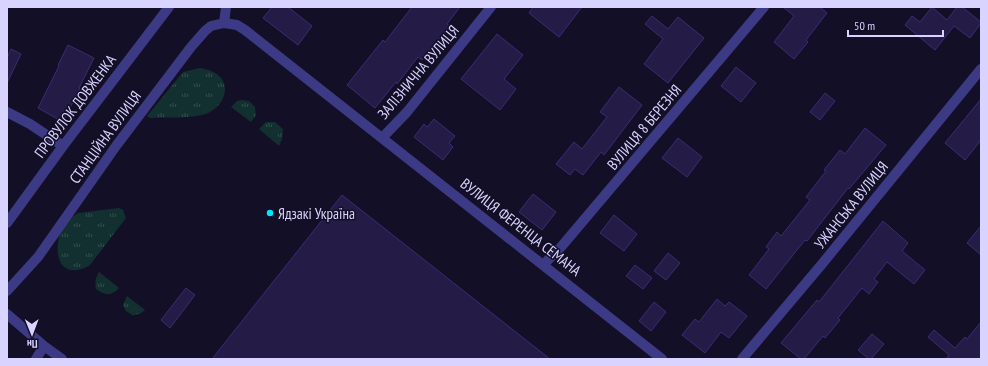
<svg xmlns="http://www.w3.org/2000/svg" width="988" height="366" font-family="'PT Sans Narrow',sans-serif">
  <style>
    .grass { fill: url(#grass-tufts) }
    .building { fill: #241b47; stroke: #3b2d73 }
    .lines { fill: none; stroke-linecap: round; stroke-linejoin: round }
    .minor { stroke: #3d3a85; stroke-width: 10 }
    .poi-dot { fill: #00e5ff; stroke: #130f26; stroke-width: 1.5 }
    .labels { text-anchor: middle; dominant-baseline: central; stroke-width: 3; stroke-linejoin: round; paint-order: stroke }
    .street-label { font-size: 15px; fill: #d9d4ff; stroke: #130f26 }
    .poi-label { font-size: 15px; fill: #d9d4ff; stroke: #130f26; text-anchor: start }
  </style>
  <defs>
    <pattern id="grass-tufts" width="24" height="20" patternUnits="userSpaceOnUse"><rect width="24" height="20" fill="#12302f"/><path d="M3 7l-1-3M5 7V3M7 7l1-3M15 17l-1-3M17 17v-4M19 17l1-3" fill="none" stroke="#344d4e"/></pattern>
  </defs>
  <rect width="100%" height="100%" fill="#130f26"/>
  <path class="grass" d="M200,68C206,69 214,71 219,76C232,88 222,107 208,113C194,119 165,117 150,118L147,116L183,72Z
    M242,100L249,101L255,107L256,115L251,122L231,107L237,101Z
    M266,122H275L283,129L282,139L279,146L259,129Z
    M119,208L123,210L126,218L90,265C69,278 55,266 58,243C59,240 58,236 60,234C63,226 71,217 78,213Z
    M99,272L119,288C112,296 105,296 96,289C95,283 95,278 99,272Z
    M127,296L145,310L140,314L132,315L126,311L123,305Z"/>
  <path class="building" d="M272,7H288L312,26L298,45L263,18Z
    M412,7H460L447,24L451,27L444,36L442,35L422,60L418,57L397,84L396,82L375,108L347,85L383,40L385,42Z
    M533,7H582L559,37L529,13Z
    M783,7H820L827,13L806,40L808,42L794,59L774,42L794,16Z
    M932,7L947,20L957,7H962L981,22V23L970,38L954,26L935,50L905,25L912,16L920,22Z
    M652,16L668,29L678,17L704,38L668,83L644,64L663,39L645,24Z
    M497,34L523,55L504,79L516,89L500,110L461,79Z
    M68,45L94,58L79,88H80L63,122L38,108L59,66L58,65Z
    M11,49L21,54L7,83V58Z
    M736,67L756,83L741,102L721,86Z
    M619,87L642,105L604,155L601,152L583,175L575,169L570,175L556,164L574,142L582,149L607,117L600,112Z
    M825,93L835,101L820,120L810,112Z
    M981,99V140L965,160L945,143Z
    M434,119L455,136L449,143L453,147L443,160L414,137L424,124L427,127Z
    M865,128L886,145L849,189L848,188L807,241L805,240L766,289L749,275L769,249L766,247L777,232L781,236L810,200L806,197L826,171L824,170L840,150L845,154Z
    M678,138L702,157L687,177L662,158Z
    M533,194L556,212L542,230L519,212Z
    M342,195L550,359H212Z
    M614,215L637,234L624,251L600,233Z
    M883,221L908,243L902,251L925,270L914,284L887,262L874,279L878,282L869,294L862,288L838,318L840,320L825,338L823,336L804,359H801L781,343L817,300L819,302Z
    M981,226V255L967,243Z
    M668,253L680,263L666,280L654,271Z
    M635,265L652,278L643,289L626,276Z
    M186,288L195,295L170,328L161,320Z
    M717,299L725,306L729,302L747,316L729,338L721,332L705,353L682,335L695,319L699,322Z
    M654,302L666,312L651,331L639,321Z
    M981,322V359H946L949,355L928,337L934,330L955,348L965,337L967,339Z
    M872,334L884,344L871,359H869L858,350Z"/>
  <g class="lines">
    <path class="minor" d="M224,23L226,7
      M7,112L30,124L63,146
      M383,137L407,112L491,7
      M7,223L63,146L169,7
      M544,264L561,247L764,7
      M7,291L38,257L116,146L191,47L205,31L211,26L224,23L237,25L245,30L662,359
      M7,314L44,346L62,359
      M36,359L44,346
      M742,359L822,264L981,69"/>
  </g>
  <circle class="poi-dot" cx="270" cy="213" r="4"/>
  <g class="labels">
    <g class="street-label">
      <text transform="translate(418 72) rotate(-50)">ЗАЛІЗНИЧНА ВУЛИЦЯ</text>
      <text transform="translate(75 106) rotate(-53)">ПРОВУЛОК ДОВЖЕНКА</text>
      <text transform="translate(644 127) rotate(-50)">ВУЛИЦЯ 8 БЕРЕЗНЯ</text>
      <text transform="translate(105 137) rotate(-54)">СТАНЦІЙНА ВУЛИЦЯ</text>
      <text transform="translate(851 205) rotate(-51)">УЖАНСЬКА ВУЛИЦЯ</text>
      <text transform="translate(521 227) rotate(38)">ВУЛИЦЯ ФЕРЕНЦА СЕМАНА</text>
    </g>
    <g class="poi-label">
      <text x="278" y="213">Ядзакі Україна</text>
    </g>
  </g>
  <rect width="988" height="366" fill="none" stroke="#d9d4ff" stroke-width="16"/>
  <g transform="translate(32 334) rotate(179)" stroke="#130f26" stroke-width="3" paint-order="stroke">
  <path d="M0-3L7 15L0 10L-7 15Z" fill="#d9d4ff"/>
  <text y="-6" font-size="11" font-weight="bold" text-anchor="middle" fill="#d9d4ff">Пн</text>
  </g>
  <path d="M848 30v6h95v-6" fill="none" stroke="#d9d4ff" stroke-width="2"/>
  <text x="854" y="30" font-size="12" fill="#d9d4ff" stroke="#130f26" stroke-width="3" paint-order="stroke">50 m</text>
</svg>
